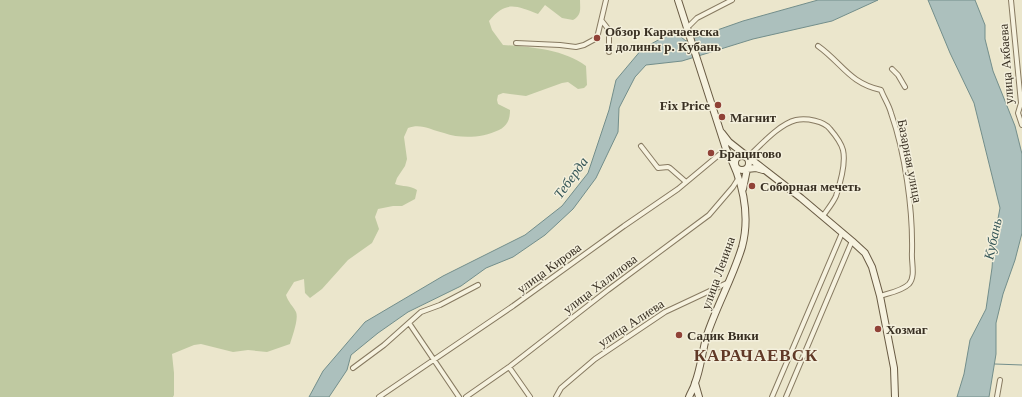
<svg xmlns="http://www.w3.org/2000/svg" width="1022" height="397" font-family="'Times New Roman',serif">
  <style>
    .green { fill: #bfc9a1 }
    .water { fill: #acc0bd; stroke: #738e8b }
    .lines { fill: none; stroke-linecap: round; stroke-linejoin: round }
    .stream { stroke: #738e8b; stroke-width: 1 }
    .street-casing { stroke: #877a61; stroke-width: 6 }
    .secondary-casing { stroke: #695b44; stroke-width: 8 }
    .street { stroke: #f6f2df; stroke-width: 4 }
    .secondary { stroke: #f6f2df; stroke-width: 6 }
    .poi-dot { fill: #904237; stroke: #f3efdb; stroke-width: 1.5 }
    .labels { text-anchor: middle; dominant-baseline: central; stroke-width: 3; stroke-linejoin: round; paint-order: stroke }
    .poi-label { font-size: 13px; font-weight: bold; fill: #393023; stroke: #f3efdb; text-anchor: start }
    .street-label { font-size: 13px; fill: #393023; stroke: #f3efdb }
    .water-label { font-size: 14px; font-style: italic; fill: #345557; stroke: #f3efdb }
    .district-label { font-size: 17px; font-weight: bold; letter-spacing: 1px; fill: #613a27; stroke: #f3efdb }
  </style>
  <rect width="100%" height="100%" fill="#ebe6cc"/>
  <path class="green" d="M0,0H580C580,9 582,15 573,20L562,18L545,5L538,14C516,6 506,0 489,21L492,30L503,45C530,47 563,49 586,66L587,85L584,88L578,89L568,82L562,83L526,96L503,93L498,95L497,100L498,104L510,110C510,120 507,126 499,130C482,138 461,139 444,133C431,130 421,123 408,128L404,137L407,159L405,166L397,178L395,184C403,187 410,185 417,190L415,199L402,206H393L378,209L375,217L379,229L372,243L348,260L322,289L310,298L305,293L304,279L294,282L286,295C288,302 293,306 296,312C299,319 292,337 290,344L267,352L248,350L233,352L201,344L194,345L172,354L174,373V395L173,397H0Z"/>
  <path class="water" d="M818,0H878L832,21L753,39L682,61L646,65L635,77L619,108L618,132L596,178L573,209L545,235L513,257L486,268L461,286L408,312L378,333L351,355L347,370L329,397H309L323,371L365,322L443,276L525,235L562,206L588,173L609,110L616,80L642,49L669,34L676,33L686,41L743,21Z
    M928,0H975L985,25V39L993,71L1015,126L1022,154V233L1015,260L1003,294L996,323V354L989,397H957L964,374L970,340L986,309L992,268L994,240L1000,208L974,103L950,53Z"/>
  <g class="lines">
    <path class="stream" d="M995,364L1022,365"/>
    <g class="street-casing">
      <path id="street" d="M1011,0L1021,103L1018,113L1022,125
        M602,21L609,30V52
        M687,28L697,18L732,0
        M516,43L560,45L576,47L584,45L597,38L606,0
        M818,46C842,63 849,83 881,90C884,98 889,105 891,113C905,152 913,210 912,252C911,262 916,276 909,284C902,291 889,293 880,296
        M892,69L898,75L905,87
        M641,146L658,168L668,167L670,168L686,182
        M748,157C760,146 779,124 796,120C807,118 824,121 830,129C836,136 841,142 843,150C846,163 840,184 836,196C833,203 827,210 823,216
        M409,323L459,397
        M509,367L530,397
        M353,368L384,345L421,312L440,305L478,285
        M379,397L513,306L624,226L678,189L726,149
        M466,397L509,367L608,290L709,215L733,187L738,179
        M556,397L561,388L595,359L665,312L729,282
        M772,397L842,233
        M786,397L852,241
        M997,397L1000,380"/>
    </g>
    <g class="secondary-casing">
      <path id="secondary" d="M678,0L726,149C742,178 751,214 742,247C733,277 717,305 707,335C702,351 701,368 695,383C694,388 691,392 689,397
        M722,133L729,142L748,157L801,198L852,241L865,253L872,267L880,296L894,368L895,397
        M735 163a7 7 0 1 1 14 0a7 7 0 1 1-14 0Z
        M743,189L747,169L756,168L763,170
        M695,383L699,397"/>
    </g>
    <use href="#street" class="street"/>
    <use href="#secondary" class="secondary"/>
  </g>
  <g class="poi-dot">
    <circle cx="597" cy="38" r="4"/>
    <circle cx="718" cy="105" r="4"/>
    <circle cx="722" cy="117" r="4"/>
    <circle cx="711" cy="153" r="4"/>
    <circle cx="752" cy="186" r="4"/>
    <circle cx="878" cy="329" r="4"/>
    <circle cx="679" cy="335" r="4"/>
  </g>
  <g class="labels">
    <g class="poi-label">
      <text x="605" y="31">Обзор Карачаевска<tspan x="605" dy="15">и долины р. Кубань</tspan></text>
      <text x="710" y="105" text-anchor="end">Fix Price</text>
      <text x="730" y="117">Магнит</text>
      <text x="719" y="153">Брацигово</text>
      <text x="760" y="186">Соборная мечеть</text>
      <text x="886" y="329">Хозмаг</text>
      <text x="687" y="335">Садик Вики</text>
    </g>
    <g class="street-label">
      <text transform="translate(1006 64) rotate(-94)">улица Акбаева</text>
      <text transform="translate(910 161) rotate(79)">Базарная улица</text>
      <text transform="translate(549 268) rotate(-36)">улица Кирова</text>
      <text transform="translate(718 273) rotate(-70)">улица Ленина</text>
      <text transform="translate(600 284) rotate(-37)">улица Халилова</text>
      <text transform="translate(631 323) rotate(-33)">улица Алиева</text>
    </g>
    <g class="water-label">
      <text transform="translate(571 178) rotate(-54)">Теберда</text>
      <text transform="translate(993 239) rotate(-78)">Кубань</text>
    </g>
    <g class="district-label">
      <text x="756" y="355">КАРАЧАЕВСК</text>
    </g>
  </g>
</svg>
